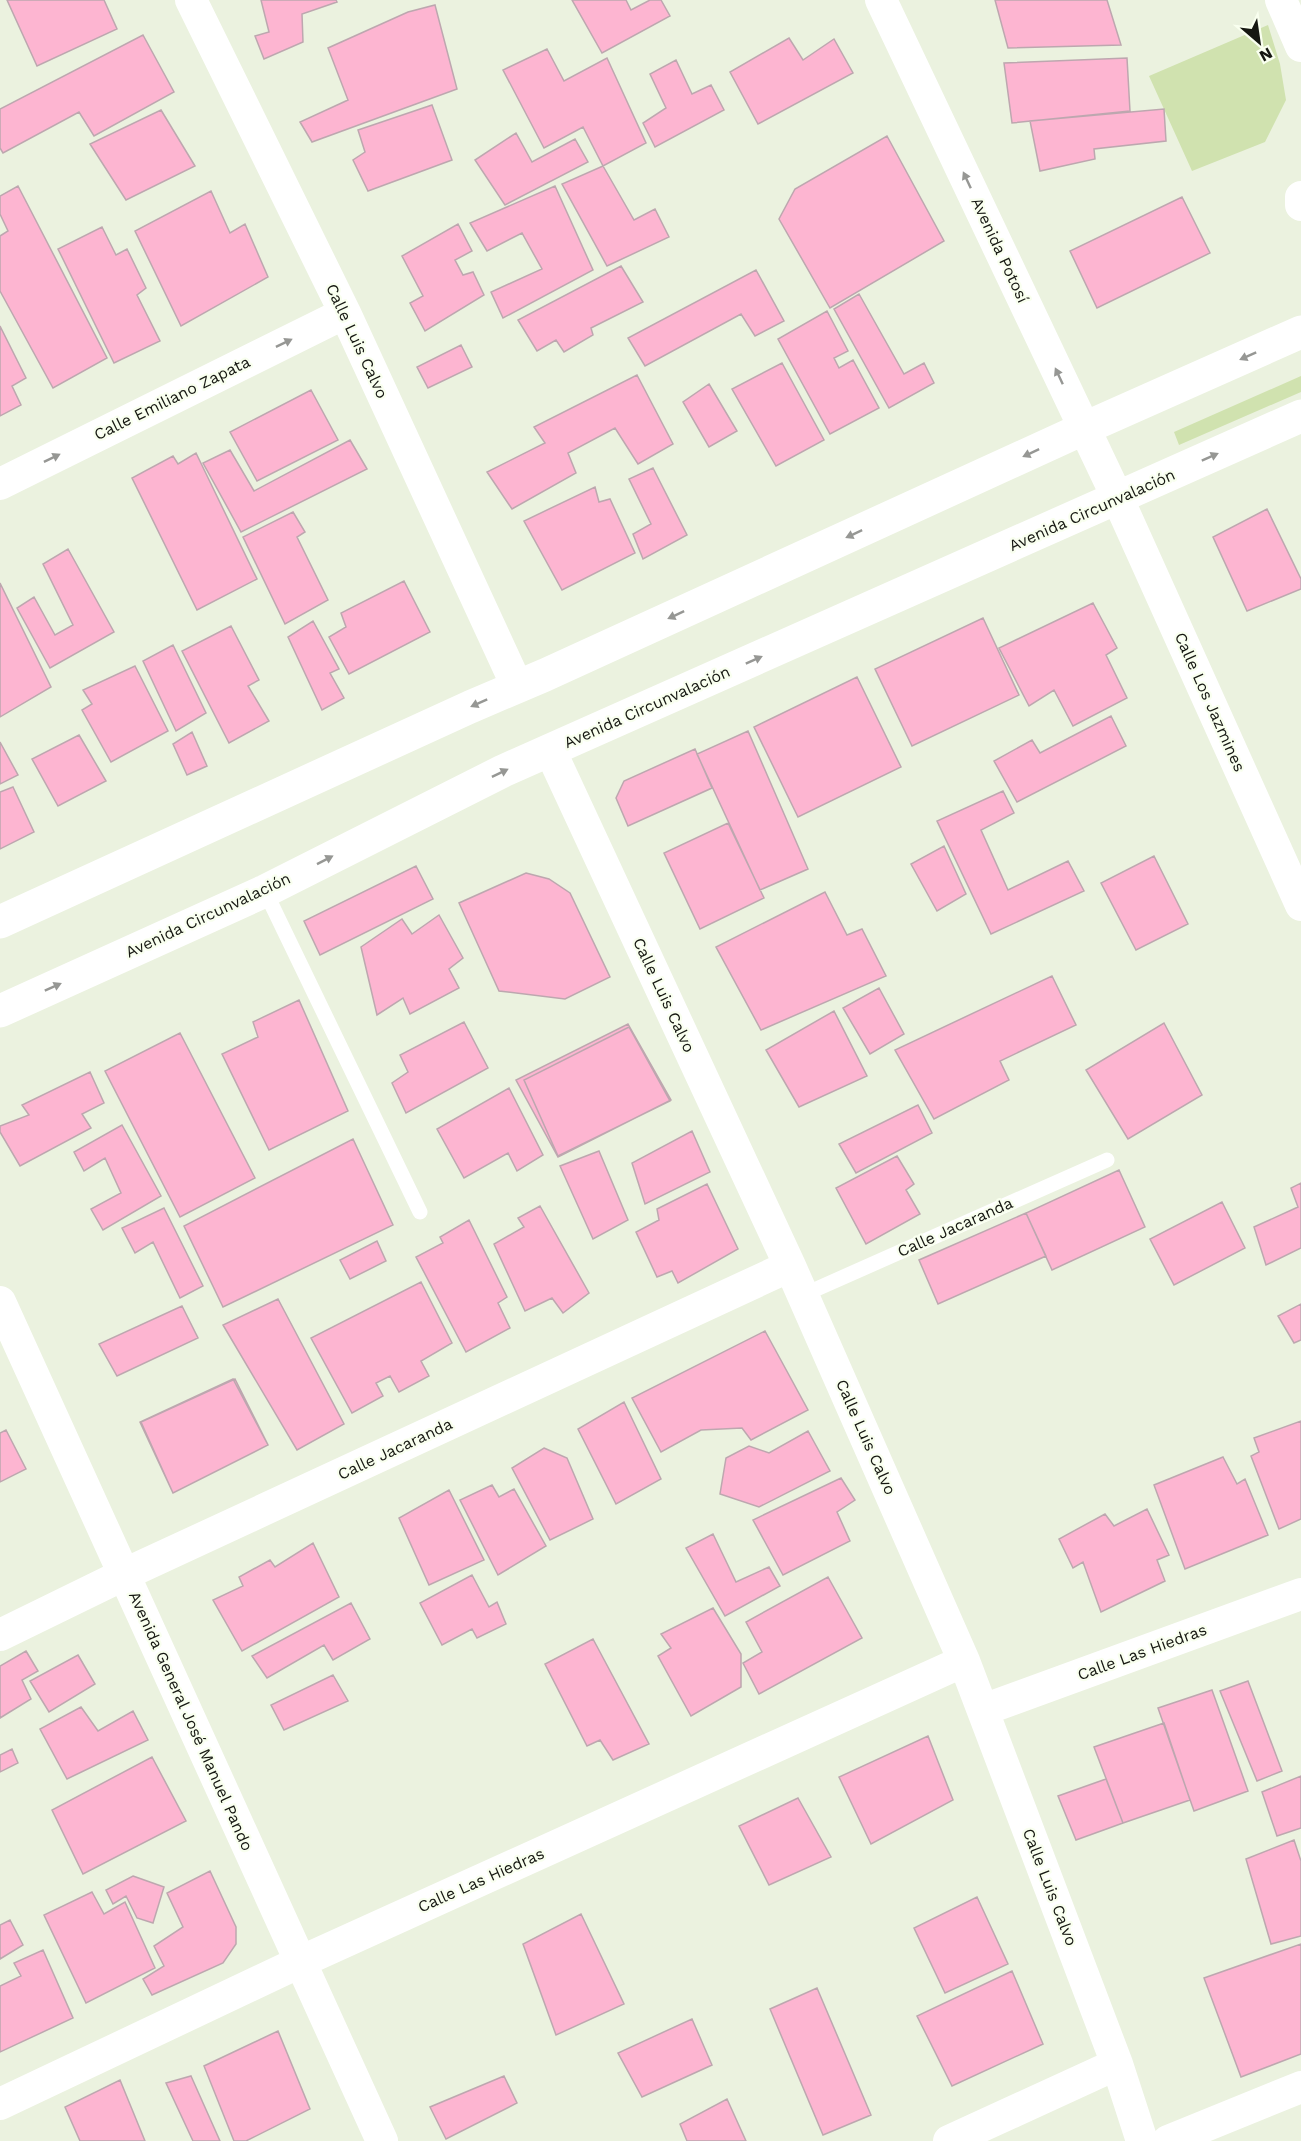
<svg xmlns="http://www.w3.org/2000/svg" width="1301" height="2141" font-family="'Work Sans',sans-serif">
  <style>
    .green { fill: #d0e2af }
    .building { fill: #fdb5d1; stroke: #bda7af; stroke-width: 1.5 }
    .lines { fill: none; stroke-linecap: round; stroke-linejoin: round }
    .service { stroke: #fff; stroke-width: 15 }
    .minor { stroke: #fff; stroke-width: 32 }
    .trunk { stroke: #fff; stroke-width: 33 }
    .oneway { fill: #969794 }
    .labels { text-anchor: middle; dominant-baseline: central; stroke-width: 4.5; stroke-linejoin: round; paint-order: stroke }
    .street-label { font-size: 16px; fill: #151711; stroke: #f9ffef }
  </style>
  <rect width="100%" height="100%" fill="#ebf2df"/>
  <path class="green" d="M1268,25L1280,64L1286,100L1265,142L1192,171L1149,76Z
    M1301,376V392L1179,445L1174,432Z"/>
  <path class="building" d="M7,0H104L117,29L37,66Z
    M261,0H336L337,2L302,14L303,42L264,59L255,36L269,32Z
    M572,0H626L631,10L650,0H661L670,16L602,53Z
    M995,0H1107L1121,45L1008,48Z
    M435,5L457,89L312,142L300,122L348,100L328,48L408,12Z
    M143,35L174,92L94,136L79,112L3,153L0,148V109Z
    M789,38L803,60L834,39L853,73L758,124L730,72Z
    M547,49L564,81L607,58L646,143L603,166L583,127L544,148L503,70Z
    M1127,58L1130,111L1012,123L1004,63Z
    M676,60L692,94L711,85L724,110L655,147L643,123L666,108L650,74Z
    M432,105L452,160L368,191L353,160L365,152L358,130Z
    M1164,109L1166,141L1094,149L1095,159L1040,171L1030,121Z
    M161,110L195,166L126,200L90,144Z
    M516,133L532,162L575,139L588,162L505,205L475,160Z
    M887,136L944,241L830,308L779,219L795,189Z
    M603,166L634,220L655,209L669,237L607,266L562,184Z
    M18,186L107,358L53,388L0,291V236L8,231L0,214V196Z
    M555,186L593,270L503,318L491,292L542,269L522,233L487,251L470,223Z
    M211,191L230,233L245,224L268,277L181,326L135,231Z
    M1182,197L1210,253L1097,308L1070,251Z
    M458,224L472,251L455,260L463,275L473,272L484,295L425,331L410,303L423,296L402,256Z
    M102,227L116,255L127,249L146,288L137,295L160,341L114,363L58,249Z
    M621,266L643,302L591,328L593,335L564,352L556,340L537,351L518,320Z
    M756,270L784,321L755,336L741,314L645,366L628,338Z
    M859,294L904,374L924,363L934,383L889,408L834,309Z
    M827,311L848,351L834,358L839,368L853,360L879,408L830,434L778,339Z
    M0,326L26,378L12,386L21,405L0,416Z
    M461,345L472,367L428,388L417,367Z
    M782,363L824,440L776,466L732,389Z
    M637,375L673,444L638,464L615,428L568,453L576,473L512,509L487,472L545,443L534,427Z
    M709,384L737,431L709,447L683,402Z
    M311,390L338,440L257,481L230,432Z
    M350,440L367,469L241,532L203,463L230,450L254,491Z
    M196,453L257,579L197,610L132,478L173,456L178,464Z
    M653,468L687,535L643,559L633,534L651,524L629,479Z
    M595,487L599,502L610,499L635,553L562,590L524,521Z
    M1267,509L1301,579V589L1247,611L1213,537Z
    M293,512L305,532L297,537L328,600L285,624L243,537Z
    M68,549L114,632L50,668L17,608L34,597L55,635L73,625L43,564Z
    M404,581L430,632L349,674L329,637L346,627L341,613Z
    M0,583L51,687L0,717Z
    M1093,603L1117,648L1106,655L1127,698L1073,726L1054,690L1029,706L999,648Z
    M983,618L1019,695L912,746L875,669Z
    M313,621L339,669L330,673L344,698L322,710L288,637Z
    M231,626L259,680L248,686L269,721L229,743L182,651Z
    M173,645L206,713L176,731L143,661Z
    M135,666L168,731L111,762L82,710L92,704L83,690Z
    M857,677L901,767L798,817L754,727Z
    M1111,716L1126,746L1017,802L994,761L1032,740L1040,753Z
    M748,731L808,869L760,890L697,754Z
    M192,732L207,766L187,775L173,744Z
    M79,735L106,781L58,806L32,759Z
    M0,742L18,775L0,784Z
    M695,749L712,788L628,826L616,798L624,781Z
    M13,787L34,832L0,849V792Z
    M1003,791L1014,813L981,830L1008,890L1068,861L1084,891L991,934L937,821Z
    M728,823L764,898L700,929L664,853Z
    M944,846L966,894L937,911L911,864Z
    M1154,856L1188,924L1136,950L1101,883Z
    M416,866L433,899L320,955L304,921Z
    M526,873L549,879L570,893L610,977L565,999L499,991L459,903Z
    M825,892L847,935L862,929L886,976L761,1030L716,947Z
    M439,915L463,958L449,969L459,988L410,1014L403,998L377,1015L361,947L402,919L412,934Z
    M1052,976L1076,1025L1000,1061L1009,1080L934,1119L895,1050Z
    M879,988L904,1034L870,1054L843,1008Z
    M299,1000L348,1111L269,1150L222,1054L258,1037L253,1022Z
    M834,1011L867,1076L799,1107L766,1050Z
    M464,1022L488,1068L406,1113L392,1083L408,1072L400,1055Z
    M1164,1023L1202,1095L1128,1139L1086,1070Z
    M628,1024L671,1100L558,1157L516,1080Z
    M629,1027L670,1101L558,1156L524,1080Z
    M180,1033L255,1178L180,1217L105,1071Z
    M90,1072L104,1103L82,1114L91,1128L20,1166L0,1132V1126L29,1115L22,1105Z
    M509,1088L543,1155L517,1171L508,1153L464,1178L437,1129Z
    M918,1105L932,1133L856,1173L839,1144Z
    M122,1125L161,1196L103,1230L91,1209L121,1193L105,1158L84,1171L74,1152Z
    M692,1131L710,1172L645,1204L632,1163Z
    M353,1139L393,1225L223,1307L184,1226Z
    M599,1151L628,1220L593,1239L560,1166Z
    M897,1156L914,1184L906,1190L920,1214L866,1244L836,1188Z
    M1119,1170L1145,1227L1052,1270L1026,1213Z
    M1301,1183V1248L1266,1265L1254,1227L1298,1207L1291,1188Z
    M707,1184L738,1249L678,1283L672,1271L657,1277L636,1232L659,1220L657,1209Z
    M1222,1202L1245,1248L1174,1285L1150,1239Z
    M540,1206L589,1293L563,1313L552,1298L525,1311L494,1244L524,1227L518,1218Z
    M164,1208L203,1286L180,1298L153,1242L135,1253L122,1228Z
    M1026,1213L1046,1256L938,1304L919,1260Z
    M469,1220L507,1297L498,1303L510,1328L466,1352L416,1257L443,1243L440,1237Z
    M377,1241L386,1261L350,1279L340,1260Z
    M421,1282L452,1343L421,1361L429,1376L399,1392L390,1376L376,1383L383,1396L352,1413L311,1338Z
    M278,1299L344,1424L297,1450L223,1325Z
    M1301,1304V1340L1294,1343L1278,1316Z
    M182,1306L198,1338L117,1376L99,1344Z
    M765,1331L808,1410L751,1440L742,1428L701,1430L661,1452L632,1398Z
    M233,1379L268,1445L173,1493L140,1422Z
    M235,1379L268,1445L173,1493L141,1422Z
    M624,1402L661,1479L616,1504L578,1429Z
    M1301,1421V1519L1279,1529L1251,1456L1259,1452L1254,1438Z
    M6,1430L26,1469L0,1482V1433Z
    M808,1431L830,1471L759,1507L720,1494L726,1458L749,1446L769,1453Z
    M544,1448L567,1458L593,1519L550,1540L512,1468Z
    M1223,1457L1237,1484L1245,1479L1268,1535L1185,1569L1154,1485Z
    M841,1478L855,1500L837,1512L850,1541L783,1575L753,1520Z
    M492,1485L499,1497L514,1489L546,1546L498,1575L460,1500Z
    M449,1490L484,1560L429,1585L399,1518Z
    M1147,1509L1169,1555L1157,1560L1165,1581L1101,1612L1083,1562L1073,1568L1059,1539L1105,1514L1114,1526Z
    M713,1534L736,1582L769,1567L780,1586L725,1616L686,1548Z
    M313,1543L339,1597L242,1651L213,1600L243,1586L239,1577L270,1560L275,1567Z
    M472,1575L489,1607L497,1602L506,1624L477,1638L472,1629L442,1645L420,1603Z
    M828,1577L862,1638L759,1694L743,1663L762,1652L746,1622Z
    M351,1603L370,1639L333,1660L324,1645L267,1678L252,1656Z
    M713,1608L741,1654V1687L691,1716L658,1656L671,1648L661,1634Z
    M593,1639L649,1744L613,1760L600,1740L587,1746L545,1664Z
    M26,1651L38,1671L22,1680L31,1699L0,1718V1666Z
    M78,1655L95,1684L49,1712L30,1681Z
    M333,1675L348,1701L284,1730L271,1705Z
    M1248,1681L1282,1771L1257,1781L1220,1691Z
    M1212,1690L1248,1791L1194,1811L1158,1708Z
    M81,1707L98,1731L133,1711L148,1740L67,1779L40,1729Z
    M1164,1723L1190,1800L1123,1823L1094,1747Z
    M928,1736L953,1800L871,1844L839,1777Z
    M12,1749L18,1763L0,1772V1755Z
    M152,1757L186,1821L83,1874L52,1810Z
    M1301,1776V1828L1277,1836L1262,1792Z
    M1106,1779L1123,1823L1076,1840L1058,1796Z
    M798,1798L831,1857L769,1885L739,1826Z
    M1294,1840L1301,1861V1936L1271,1944L1246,1859Z
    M210,1871L236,1927V1944L223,1963L152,1995L143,1979L164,1966L154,1946L183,1927L167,1893Z
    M133,1876L164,1887L153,1923L137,1918L126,1896L113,1904L106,1890Z
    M92,1892L104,1914L125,1902L155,1968L86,2003L44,1915Z
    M977,1897L1008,1964L945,1993L914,1928Z
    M581,1914L624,2004L556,2035L523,1944Z
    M10,1920L23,1945L0,1959V1925Z
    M1301,1944V2054L1241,2077L1204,1978Z
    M43,1950L73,2018L0,2052V1986L21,1976L14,1963Z
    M1012,1971L1043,2044L952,2086L917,2016Z
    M817,1988L871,2115L823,2135L770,2009Z
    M692,2019L712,2065L642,2097L618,2053Z
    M278,2031L310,2109L246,2141H234L204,2066Z
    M191,2076L220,2141H193L166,2083Z
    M504,2076L517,2103L446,2139L430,2107Z
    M120,2080L145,2141H80L65,2107Z
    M727,2099L746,2141H687L680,2124Z"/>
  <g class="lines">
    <path class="service" d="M265,891L420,1212
      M803,1295L1107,1160"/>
    <path class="minor" d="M191,0L345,313L517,686
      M881,0L1118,499L1301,905
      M1281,0L1301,46
      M1301,197V205
      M0,484L345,313
      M550,750L790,1266L964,1661L1117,2064L1142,2141
      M0,1302L382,2141
      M0,1635L125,1574L790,1266
      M983,1710L1301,1594
      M0,2104L300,1962L964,1661
      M949,2141L1117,2064
      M1168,2141L1301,2087"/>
    <path class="trunk" d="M0,922L470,707L545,675L1085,428L1301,332
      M0,1011L265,891L503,771L1301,416"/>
  </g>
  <defs><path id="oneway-solid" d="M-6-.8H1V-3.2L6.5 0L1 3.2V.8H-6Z" transform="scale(1.5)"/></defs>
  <g class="oneway">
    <use href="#oneway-solid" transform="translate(967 180) rotate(-115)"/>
    <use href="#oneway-solid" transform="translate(284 343) rotate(-26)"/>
    <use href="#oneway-solid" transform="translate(1248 356) rotate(156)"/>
    <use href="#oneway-solid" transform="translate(1059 376) rotate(-115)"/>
    <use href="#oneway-solid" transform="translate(1031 453) rotate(155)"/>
    <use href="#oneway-solid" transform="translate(1210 457) rotate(-24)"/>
    <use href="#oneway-solid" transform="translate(52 458) rotate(-26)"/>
    <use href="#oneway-solid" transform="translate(854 534) rotate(155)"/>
    <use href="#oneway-solid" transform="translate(676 615) rotate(155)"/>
    <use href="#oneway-solid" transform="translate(754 660) rotate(-24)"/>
    <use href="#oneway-solid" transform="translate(479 703) rotate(156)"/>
    <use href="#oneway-solid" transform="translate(500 773) rotate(-26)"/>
    <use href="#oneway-solid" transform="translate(325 860) rotate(-27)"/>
    <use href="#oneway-solid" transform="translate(53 987) rotate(-24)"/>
  </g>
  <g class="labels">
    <g class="street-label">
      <text transform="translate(1000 250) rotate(65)">Avenida Potosí</text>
      <text transform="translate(357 341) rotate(65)">Calle Luis Calvo</text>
      <text transform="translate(172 398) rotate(-26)">Calle Emiliano Zapata</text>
      <text transform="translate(1092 510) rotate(-24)">Avenida Circunvalación</text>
      <text transform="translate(1210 702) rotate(66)">Calle Los Jazmines</text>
      <text transform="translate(647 707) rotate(-24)">Avenida Circunvalación</text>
      <text transform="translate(208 915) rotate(-25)">Avenida Circunvalación</text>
      <text transform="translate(664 995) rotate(65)">Calle Luis Calvo</text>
      <text transform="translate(955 1227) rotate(-24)">Calle Jacaranda</text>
      <text transform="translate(866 1437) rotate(66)">Calle Luis Calvo</text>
      <text transform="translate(395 1449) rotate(-25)">Calle Jacaranda</text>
      <text transform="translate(1142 1652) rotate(-20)">Calle Las Hiedras</text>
      <text transform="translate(191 1721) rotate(66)">Avenida General José Manuel Pando</text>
      <text transform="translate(481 1880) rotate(-24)">Calle Las Hiedras</text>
      <text transform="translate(1050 1887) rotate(69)">Calle Luis Calvo</text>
    </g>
  </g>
  <g transform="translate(1259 42) rotate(151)" stroke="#f9ffef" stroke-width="4.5" paint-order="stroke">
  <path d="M0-4.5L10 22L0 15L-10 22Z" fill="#151711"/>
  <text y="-9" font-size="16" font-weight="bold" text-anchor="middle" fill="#151711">N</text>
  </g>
</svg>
